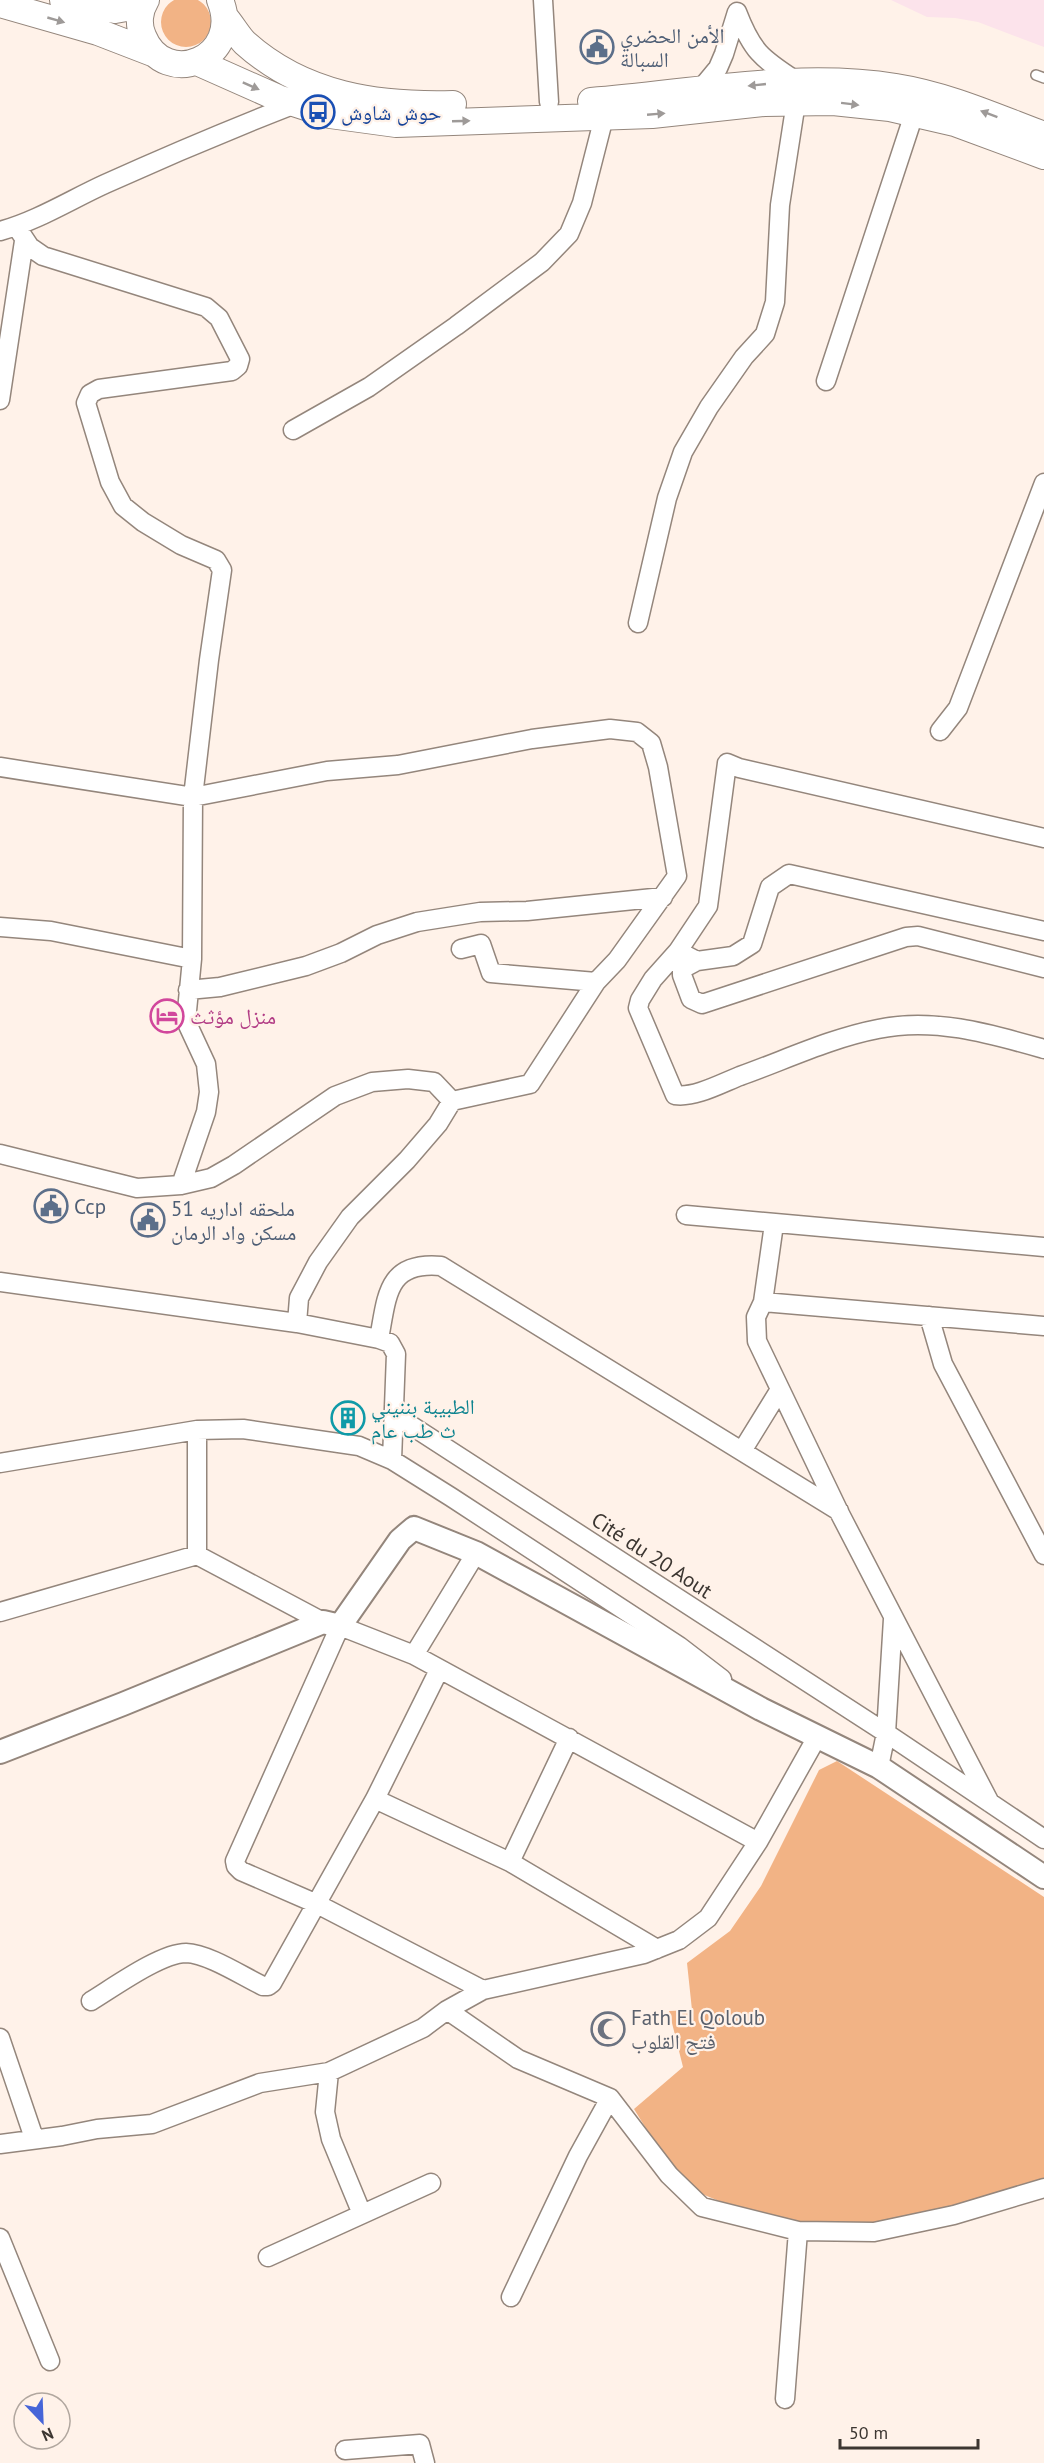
<svg xmlns="http://www.w3.org/2000/svg" width="1044" height="2463" font-family="'PT Sans','Noto Naskh Arabic',sans-serif">
  <style>
    .education { fill: #fce3eb }
    .green { fill: #f2b385 }
    .lines { fill: none; stroke-linecap: round; stroke-linejoin: round }
    .service-casing { stroke: #94867c; stroke-width: 12 }
    .minor-casing { stroke: #94867c; stroke-width: 21 }
    .tertiary-casing { stroke: #94867c; stroke-width: 26 }
    .secondary-casing { stroke: #94867c; stroke-width: 28 }
    .service { stroke: #fff; stroke-width: 9 }
    .minor { stroke: #fff; stroke-width: 18 }
    .tertiary { stroke: #fff; stroke-width: 22 }
    .secondary { stroke: #fff; stroke-width: 26 }
    .oneway { fill: #9e9a98 }
    .labels { text-anchor: middle; dominant-baseline: central; stroke-width: 4.5; stroke-linejoin: round; paint-order: stroke }
    .service-label { font-size: 21px; fill: #4e5e75; stroke: #fff2e9; text-anchor: start }
    .transit-label { font-size: 21px; fill: #164399; stroke: #fff2e9; text-anchor: start }
    .hotel-label { font-size: 21px; fill: #b23c85; stroke: #fff2e9; text-anchor: start }
    .culture-label { font-size: 21px; fill: #0d838f; stroke: #fff2e9; text-anchor: start }
    .street-label { font-size: 21px; fill: #3c3631; stroke: #fff2e9 }
    .worship-label { font-size: 21px; fill: #5b616d; stroke: #fff2e9; text-anchor: start }
  </style>
  <rect width="100%" height="100%" fill="#fff2e9"/>
  <path class="education" d="M891,0H1044V47L978,22L955,18L927,17Z"/>
  <path class="green" d="M161 22a25 25 0 1 1 50 0a25 25 0 1 1-50 0Z
    M837,1761L1044,1897V2179L881,2227L789,2222L741,2210L702,2194L663,2156L634,2109L683,2067L669,2011L692,2010L687,1963L730,1931L761,1886L819,1770Z"/>
  <g class="lines">
    <g class="service-casing">
      <path id="service" d="M1036,75L1044,78"/>
    </g>
    <g class="minor-casing">
      <path id="minor" d="M543,0L549,102
        M699,91L718,68L724,54L737,12C752,51 761,58 795,80
        M16,226L30,247L43,256L206,307L219,318L240,359L238,366L232,371L99,389L90,394L86,403L110,482L123,506L143,522L181,545L216,560L222,570L209,660L193,797L192,959L186,1021L206,1064L209,1092L206,1112L181,1185
        M0,231C37,221 70,200 105,184C167,156 231,129 295,104
        M826,381L914,114
        M0,400L24,241
        M293,430L369,387L456,326L542,262L569,234L582,203L604,117
        M638,623L667,498L683,452L709,407L744,357L765,334L775,302L780,205L796,102
        M940,731L958,708L1044,483
        M0,767L193,797L327,771L398,765L532,739L610,729L637,732L651,743L658,767L677,876L617,960L596,982
        M1044,838L739,768L727,763L708,906L678,951L653,979L640,1000L638,1008L675,1095C695,1098 722,1083 740,1076C785,1060 831,1038 878,1029C934,1017 991,1034 1044,1049
        M0,927L51,931L192,959
        M678,951L697,961L733,956L752,944L770,887L789,874L1044,931
        M697,961L682,969V975L691,999L702,1004L906,937L918,936L1044,968
        M188,990L220,987L306,966L341,953L377,935L417,922L480,912L527,911L663,897
        M452,1101L530,1084L596,982L491,973L481,944L461,949
        M0,1154L137,1188L181,1185L211,1178L234,1165L335,1096L372,1082L408,1079L434,1082L452,1101L438,1124L407,1160L350,1217L318,1262L299,1298L297,1323
        M686,1215L1044,1247
        M0,1282L297,1323L379,1339L390,1343L396,1354L392,1460
        M763,1302L774,1224
        M929,1316L943,1364L1044,1555
        M379,1339C387,1297 386,1261 441,1266L839,1511
        M395,1415L886,1733L1044,1839
        M742,1451L779,1391
        M0,1463L197,1430L243,1429L359,1446L392,1460L451,1497L679,1646L722,1679
        M197,1555V1430
        M0,1612L197,1555L323,1622
        M414,1655L476,1553
        M879,1767L886,1733L893,1619
        M375,1799L510,1862L657,1949
        M990,1803L839,1512L757,1341L756,1317L763,1302L1044,1326
        M510,1862L569,1738
        M483,1990L317,1904L241,1871L236,1866L235,1861L340,1626L414,1655L758,1842
        M91,2001C114,1987 161,1953 186,1953C209,1954 242,1976 263,1986H268L272,1983L375,1799L439,1670
        M447,2010L518,2059L610,2098L669,2175L702,2207L798,2231L874,2232L954,2215L1044,2188
        M0,2038L34,2138
        M329,2072L325,2112L331,2139L362,2214
        M0,2144L62,2136L97,2129L152,2124L260,2083L329,2072L423,2028L447,2010L483,1990L644,1954L679,1940L708,1918L758,1842L817,1737
        M0,2238L50,2361
        M268,2257L431,2183
        M511,2297L578,2156L610,2098
        M785,2399L798,2231
        M345,2450L420,2444L425,2463"/>
    </g>
    <g class="tertiary-casing">
      <path id="tertiary" d="M0,1752L123,1704L323,1622L340,1626L400,1540L414,1528L476,1553L761,1709L879,1767L1044,1877"/>
    </g>
    <g class="secondary-casing">
      <path id="secondary" d="M63,0L115,10L143,5
        M146,0C139,11 138,25 143,36C165,91 244,58 220,0
        M0,4L98,32L155,54
        M225,17C232,25 238,36 245,43C304,96 378,106 453,104
        M197,62L278,98L330,115L396,124L652,115L764,103L833,102L890,108L955,123L1044,156
        M591,101C693,93 795,71 896,87C947,95 996,117 1044,135"/>
    </g>
    <use href="#service" class="service"/>
    <use href="#minor" class="minor"/>
    <use href="#tertiary" class="tertiary"/>
    <use href="#secondary" class="secondary"/>
  </g>
  <defs><path id="oneway-solid" d="M-6-.8H1V-3.2L6.5 0L1 3.2V.8H-6Z" transform="scale(1.5)"/></defs>
  <g class="oneway">
    <use href="#oneway-solid" transform="translate(56 20) rotate(16)"/>
    <use href="#oneway-solid" transform="translate(757 85) rotate(174)"/>
    <use href="#oneway-solid" transform="translate(251 86) rotate(24)"/>
    <use href="#oneway-solid" transform="translate(850 104) rotate(7)"/>
    <use href="#oneway-solid" transform="translate(656 114) rotate(-5)"/>
    <use href="#oneway-solid" transform="translate(989 114) rotate(-159)"/>
    <use href="#oneway-solid" transform="translate(461 121) rotate(-2)"/>
  </g>
  <defs>
    <g id="civic-ring" transform="scale(1.725)"><circle r="9.5" fill="#fff2e9" stroke="#5c6f8a" stroke-width="1.5"/><path d="M-.6-6.5H3V-4.5H.6V-3L4-1V1h2V6H-6V1h2V-1L-.6-3ZM-1.2 2.5V6h2.4V2.5Z" fill="#5c6f8a"/></g>
    <g id="bus-ring" transform="scale(1.725)"><circle r="9.5" fill="#fff2e9" stroke="#1a4fb4" stroke-width="1.5"/><path d="M-5-6H5V4H4V6H2V4H-2V6H-4V4H-5ZM-3.5-4V0h7V-4ZM-3.5 1.2v1.5H-2V1.2ZM2 1.2v1.5H3.5V1.2Z" fill="#1a4fb4"/></g>
    <g id="hotel-ring" transform="scale(1.725)"><circle r="9.5" fill="#fff2e9" stroke="#d1479c" stroke-width="1.5"/><path d="M-6-4.5h1.5V1H6V5H4.5V3h-9V5H-6ZM-4 0a1.8 1.8 0 1 1 3.6 0ZM.5 0V-2.5h3Q6-2.5 6 0Z" fill="#d1479c"/></g>
    <g id="building-ring" transform="scale(1.725)"><circle r="9.5" fill="#fff2e9" stroke="#0f9aa8" stroke-width="1.5"/><path d="M-4-6H4V6H1V3H-1V6H-4ZM-2.5-4.3h1.7v1.8h-1.7ZM.8-4.3h1.7v1.8H.8ZM-2.5-1h1.7V.8h-1.7ZM.8-1h1.7V.8H.8Z" fill="#0f9aa8"/></g>
    <g id="mosque-ring" transform="scale(1.725)"><circle r="9.5" fill="#fff2e9" stroke="#6b7280" stroke-width="1.5"/><path d="M3.5-4.9A6 6 0 1 0 3.5 4.9A5 5 0 1 1 3.5-4.9Z" fill="#6b7280"/></g>
  </defs>
  <g fill-rule="evenodd">
    <use href="#civic-ring" x="597" y="47"/>
    <use href="#bus-ring" x="318" y="112"/>
    <use href="#hotel-ring" x="167" y="1016"/>
    <use href="#civic-ring" x="51" y="1206"/>
    <use href="#civic-ring" x="148" y="1220"/>
    <use href="#building-ring" x="348" y="1418"/>
    <use href="#mosque-ring" x="608" y="2029"/>
  </g>
  <g class="labels">
    <g class="service-label">
      <text x="620" y="35">الأمن الحضري<tspan x="620" dy="24">السبالة</tspan></text>
      <text x="74" y="1206">Ccp</text>
      <text x="171" y="1208">ملحقه اداريه 51<tspan x="171" dy="24">مسكن واد الرمان</tspan></text>
    </g>
    <g class="transit-label">
      <text x="341" y="112">حوش شاوش</text>
    </g>
    <g class="hotel-label">
      <text x="190" y="1016">منزل مؤثث</text>
    </g>
    <g class="culture-label">
      <text x="371" y="1406">الطبيبة بننيني<tspan x="371" dy="24">ث طب عام</tspan></text>
    </g>
    <g class="street-label">
      <text transform="translate(652 1555) rotate(33)">Cité du 20 Aout</text>
    </g>
    <g class="worship-label">
      <text x="631" y="2017">Fath El Qoloub<tspan x="631" dy="24">فتح القلوب</tspan></text>
    </g>
  </g>
  <g transform="translate(42 2421) rotate(157)"><circle r="28" fill="#fff2e9" stroke="#b1a79f" stroke-width="1.5"/>
  <path d="M0-4.5L10 22L0 15L-10 22Z" fill="#4665d8"/>
  <text y="-9" font-size="16" font-weight="bold" text-anchor="middle" fill="#3c3631">N</text>
  </g>
  <path d="M840 2439v9h138v-9" fill="none" stroke="#3c3631" stroke-width="3"/>
  <text x="849" y="2439" font-size="18" fill="#3c3631" stroke="#fff2e9" stroke-width="4.5" paint-order="stroke">50 m</text>
</svg>
